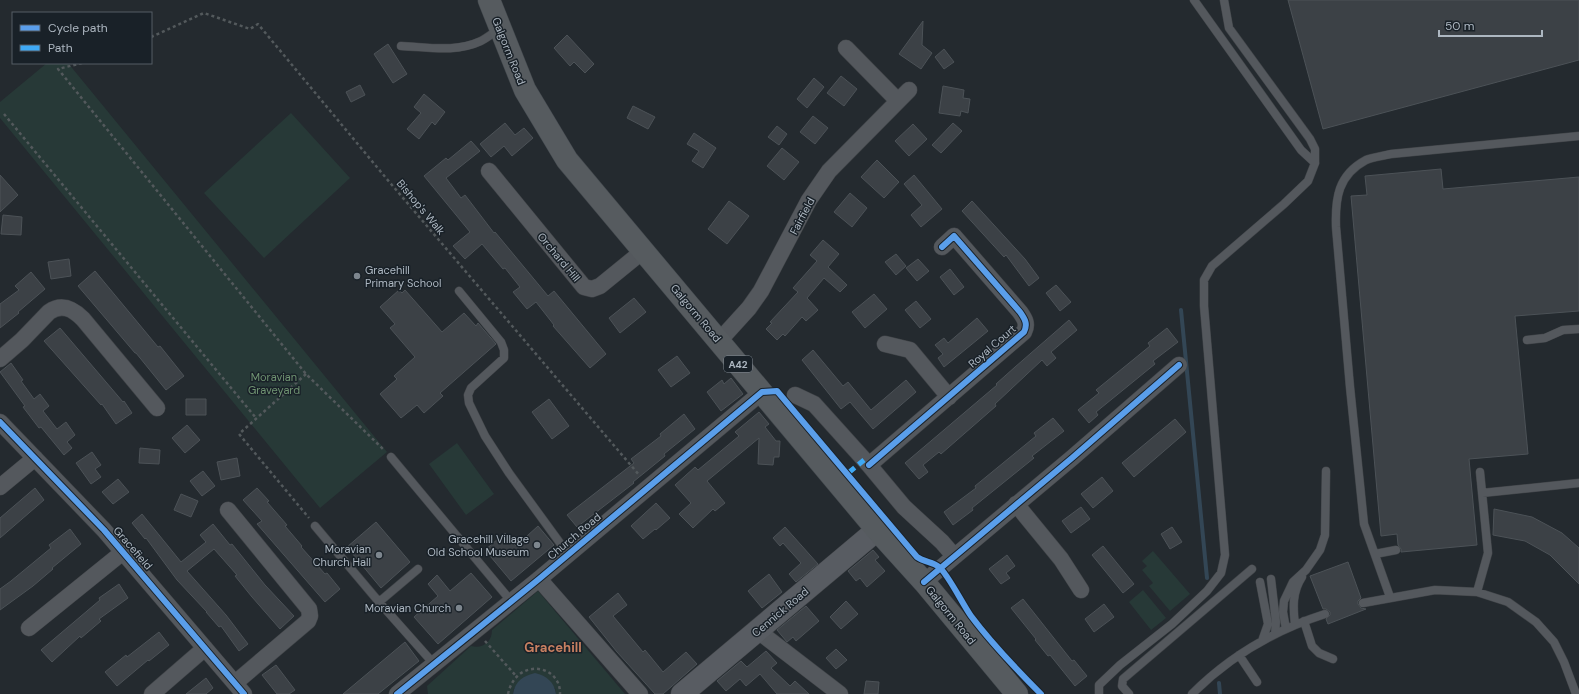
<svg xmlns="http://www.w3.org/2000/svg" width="1579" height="694" font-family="'DM Sans',sans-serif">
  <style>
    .green { fill: #273937 }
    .water { fill: #334655 }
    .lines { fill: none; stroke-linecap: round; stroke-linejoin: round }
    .stream { stroke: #334655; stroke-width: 4 }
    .building { fill: #3c4146; stroke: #4c5257 }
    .lane-casing { stroke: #404448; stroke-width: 9 }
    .street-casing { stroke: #404448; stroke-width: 17 }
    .secondary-casing { stroke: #404448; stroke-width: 23 }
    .primary-casing { stroke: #41474c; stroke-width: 23 }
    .path { stroke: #53595c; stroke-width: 2.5; stroke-dasharray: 3 3; stroke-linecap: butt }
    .lane { stroke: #54585d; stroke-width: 8 }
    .street { stroke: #54585d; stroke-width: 16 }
    .secondary { stroke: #585c62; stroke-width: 22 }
    .primary { stroke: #565b5f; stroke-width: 22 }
    .quiet { stroke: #3fa9f5; stroke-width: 5; stroke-dasharray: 10 5; stroke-linecap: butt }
    .cycleway-casing { stroke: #192128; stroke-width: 8 }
    .cycleway { stroke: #5a9eea; stroke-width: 6 }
    .poi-dot { fill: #7d868e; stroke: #192128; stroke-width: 1.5 }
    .labels { text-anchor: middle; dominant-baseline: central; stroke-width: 3; stroke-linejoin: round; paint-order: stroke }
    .shield { fill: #192128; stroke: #818a93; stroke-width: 1 }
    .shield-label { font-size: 10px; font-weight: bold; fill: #adb7c1 }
    .street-label { font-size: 11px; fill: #adb7c1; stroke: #192128 }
    .poi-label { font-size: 11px; fill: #adb7c1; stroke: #192128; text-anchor: end }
    .park-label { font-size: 11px; fill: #709472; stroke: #192128 }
    .quarter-label { font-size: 13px; font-weight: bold; fill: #c88061; stroke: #192128 }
  </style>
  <rect width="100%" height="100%" fill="#242a2f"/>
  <path class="green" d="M47,63H68L387,452L320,508L0,118V102Z
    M291,113L350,178L264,258L204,193Z
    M457,443L494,494L466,515L429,464Z
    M1153,551L1190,594L1170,611L1149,586L1153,583L1142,570L1147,566L1142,561Z
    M1143,590L1166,618L1151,630L1129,602Z
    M538,591L625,694H556L555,688H514L513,694H428L427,686L471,646C483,649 492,642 492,630Z"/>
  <path class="water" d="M535,673C547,676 554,682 556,694H513C515,681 523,676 535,673Z"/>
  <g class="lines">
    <path class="stream" d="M1181,310L1207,578
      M1219,683L1220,694"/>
  </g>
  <path class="building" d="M1288,0H1579V60L1323,129Z
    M923,21L922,45L932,53L921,69L899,54Z
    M567,35L594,64L585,73L574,62L570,66L554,48Z
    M388,44L407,74L393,83L374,54Z
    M944,49L954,62L944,69L935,57Z
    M841,76L857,89L844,106L827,93Z
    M814,78L824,87L807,108L797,99Z
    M360,85L365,95L351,102L346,92Z
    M943,86L964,90L963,98L970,99L968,113L961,111L960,116L939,113Z
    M424,94L445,112L435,125L432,122L419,139L407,129L421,113L414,107Z
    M633,106L655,117L648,129L627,118Z
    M813,116L828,128L815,144L800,132Z
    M505,123L515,135L524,128L533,138L512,156L504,146L491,157L480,144Z
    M953,123L962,131L941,153L932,145Z
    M913,124L927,139L909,156L895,141Z
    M777,126L787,134L779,145L768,137Z
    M694,133L716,148L703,168L692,161L699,151L687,144Z
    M471,141L480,151L446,178L461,198L465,195L494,233L495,232L548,296L554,291L606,354L590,368L553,326L554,325L536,302L527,309L513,292L520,287L505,268L503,269L482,244L465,259L453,246L470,232L424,176L446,158L448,160Z
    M782,148L799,162L784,180L767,166Z
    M877,160L899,182L884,198L861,177Z
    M1441,169L1443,189L1579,177V311L1515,316L1528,454L1469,459L1477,545L1401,552V549L1398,545L1397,534L1381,536L1351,196L1367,195L1365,176Z
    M0,175L18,195L0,212Z
    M914,175L942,209L921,227L911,215L922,205L904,184Z
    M850,193L867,208L852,227L834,212Z
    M729,201L749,216L727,244L708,229Z
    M972,201L1025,259L1039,278L1029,286L1006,255L1004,257L962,211Z
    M3,215L22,217L21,235L1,234Z
    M823,240L839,254L828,267L847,285L840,292L824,278L807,298L818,310L806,321L802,317L785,336L783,334L777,340L766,329L772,323L770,322L798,292L793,288L817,261L810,255Z
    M896,254L906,266L896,275L885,262Z
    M69,259L71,276L51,279L48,262Z
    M918,259L929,271L917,281L906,268Z
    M950,269L964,287L954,295L940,277Z
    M95,271L158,347L160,346L184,376L166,390L136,353H135L78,286Z
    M31,272L45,289L18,312L19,313L0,328V304L19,290L15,286Z
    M1056,285L1071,302L1060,311L1046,293Z
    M399,290L402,293L405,290L442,332L464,313L476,326L478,323L496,344L440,393L443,396L424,413L417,405L401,418L380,394L397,379L394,376L415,357L390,328L395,324L380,307Z
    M874,294L887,309L865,328L852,312Z
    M634,298L646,312L620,333L609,318Z
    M916,301L931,319L920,328L905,310Z
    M977,318L988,331L944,367L938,358L943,354L935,345L944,338L948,343Z
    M1069,320L1077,330L1051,352L1056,358L1047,366L1042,360L995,404L996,406L941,454L939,452L923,465L928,472L919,479L905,463L997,385L996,384L1015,367Z
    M60,328L123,402L124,401L132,413L116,424L102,404L101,405L44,341Z
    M1167,328L1178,342L1153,361L1155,364L1096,412L1098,415L1089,423L1078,410L1099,393L1096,390L1150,346L1148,343Z
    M813,350L843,386L848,382L871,410L906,380L916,392L873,429L850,402L841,409L802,360Z
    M677,356L690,373L671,387L658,370Z
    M11,363L23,380L21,381L34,399L40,394L49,406L43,411L57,429L66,422L75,435L67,442L72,448L64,455L41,427L39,428L23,407L25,406L0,372Z
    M731,378L743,394L721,411L707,392L722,380L724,384Z
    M186,399H206V415H186Z
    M549,399L569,426L552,439L532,412Z
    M759,412L769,424L765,427L776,441H780L779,457H774L773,465L758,464L759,438L707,481L725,503L715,511L713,509L693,528L679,514L691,503L675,485L695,467L698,470L739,436L735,432Z
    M684,414L695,429L664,454L665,456L633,482L634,483L577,527L567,515L634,463L631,459L661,436L660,434Z
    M1053,418L1064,431L1032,456L1034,458L972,508L973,510L953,525L944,512L976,488L975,486L1036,436L1034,433Z
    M1175,419L1186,432L1134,477L1122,463Z
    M187,425L200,440L185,453L172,438Z
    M140,448L160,450L159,464L139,463Z
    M92,452L101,465L95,469L101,477L91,484L76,463Z
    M237,458L240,476L221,480L217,462Z
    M203,471L215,486L202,496L190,481Z
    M1102,477L1113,491L1093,508L1081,494Z
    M118,479L129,492L113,504L102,492Z
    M35,488L44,500L0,538V518Z
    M257,488L269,501L267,502L287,525L285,526L302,546L301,547L325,574L327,573L340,589L325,602L257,524L262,521L243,500Z
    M181,494L198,501L191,517L174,510Z
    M656,503L670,518L656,530L655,529L643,539L631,526Z
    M1081,507L1090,519L1071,533L1062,521Z
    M1494,509L1532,517L1562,533L1579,548V584L1550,555L1525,541L1493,535Z
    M142,514L181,562L206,542L200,535L213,524L230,545L232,544L265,585L294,616L280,629L252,597L235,576L237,575L214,549L187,571L226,615L248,644L239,651L221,626L219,627L206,612H207L177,580L146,538L145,539L132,523Z
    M376,522L410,562L381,588L347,547Z
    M538,526L554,545L511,581L485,550L505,533L516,546Z
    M785,527L818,564L796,582L789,574L801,563L783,543L780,546L773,538Z
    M1172,527L1182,542L1170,549L1161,534Z
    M70,529L81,544L52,568L53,569L33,586L0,610V589L11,581L51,548L49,545Z
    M1103,546L1134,584L1123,593L1092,555Z
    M873,550L879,557L875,560L885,571L867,587L860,578L856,581L848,571Z
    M1007,555L1015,566L1006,573L1010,578L1001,584L989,569Z
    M1348,562L1361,598L1358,601V604L1361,608L1366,609L1328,624L1326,619L1330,615V612L1326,609H1323L1310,576Z
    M471,573L492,597L438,644L414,617L438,596L428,584L437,575L450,591Z
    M769,574L782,592L762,608L748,591Z
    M119,584L128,598L99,619L101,621L81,638L80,636L52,662L41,650L100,600L99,598Z
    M618,593L627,605L613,616L643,652L645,650L663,672L686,652L697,664L663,694H655L617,652L589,617Z
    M1023,599L1072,661L1074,660L1087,676L1075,686L1050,655L1048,656L1035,640L1036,639L1011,608Z
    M846,601L858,614L841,629L830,617Z
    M1104,604L1114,617L1094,632L1085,619Z
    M806,606L819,621L796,641L793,637L787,642L777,630Z
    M159,632L169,645L149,661L148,660L117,686L105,672L126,655L127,657Z
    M405,642L419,661L378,694H343Z
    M836,649L847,660L836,669L826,658Z
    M766,651L777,663L771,668L790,686L795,681L809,694H777L760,674L746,686L740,679L726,691L717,681L741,661L747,667Z
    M276,665L295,690L289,694H277L262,675Z
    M206,678L213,688L206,694H186Z
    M866,681L879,682L878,694H864Z"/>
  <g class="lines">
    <g class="lane-casing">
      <path id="lane" d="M1194,0L1301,150L1315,163
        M401,46C428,47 455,53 481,41C487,38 493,33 499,29
        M459,291L501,342L504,350V358L471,388L468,395L469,403L485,436L509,473L568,554
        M1527,340L1545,338L1563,330L1579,329
        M391,457L511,601
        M1482,493L1579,483
        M315,526L379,602L434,664
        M1375,554L1396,550
        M1271,579L1276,622L1275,634
        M1260,582L1268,624L1262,641
        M1477,592L1488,553L1480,472
        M1390,597L1364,524L1350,387L1336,227C1335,198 1338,175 1366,160C1373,157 1383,156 1391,154L1579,136
        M379,602L418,569
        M1363,603L1435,590L1477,592L1508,602L1536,622L1554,642L1564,662L1576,694
        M1304,621L1312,646L1319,653L1333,659
        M1295,625C1293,608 1292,592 1302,577
        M1286,629L1283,612L1284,601L1293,582L1306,570L1320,550L1325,535L1326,471
        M1239,655L1257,682
        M1099,694V685L1120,665L1172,624L1207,591L1221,573L1225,555L1204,306V280L1212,266L1284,204L1308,181L1315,163V149L1310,139L1229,28L1224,0
        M1129,694L1122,686L1123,679L1252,569
        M1192,694C1229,657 1275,630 1325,614"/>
    </g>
    <g class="street-casing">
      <path id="street" d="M846,48L898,101
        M489,171L584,287L592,289L600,286L643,251
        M719,341L749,308L761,291L809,200L829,171L909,90
        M885,344L910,350L949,397
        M0,359L22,340L49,312C62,303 73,309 83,319L157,408
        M795,395L814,404L869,465L904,507L942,542L954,556
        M0,422L104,530L244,694
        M869,465L1024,332C1028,324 1025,319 1020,312L954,236L942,247
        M0,487L35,458
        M1016,504L1061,559L1081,590
        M228,510L309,609L310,616L308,621L235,683
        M539,579L640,694
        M924,582L1072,458L1179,365
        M29,628L123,552
        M758,631L840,694
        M152,694L205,648
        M397,694L539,579L762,392"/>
    </g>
    <g class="secondary-casing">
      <path id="secondary" d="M682,694L877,530"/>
    </g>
    <g class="primary-casing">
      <path id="primary" d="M489,0L525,90L567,160L877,530L924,582L1017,694"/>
    </g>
    <path class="path" d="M151,37L204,13L250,29L258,24L386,178L640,476
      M82,63L58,69L306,374L384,450
      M4,114L256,418
      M306,374L239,434L309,518
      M485,641L516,676
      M508,694C516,657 561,664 560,694"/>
    <use href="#lane" class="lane"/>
    <use href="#street" class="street"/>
    <use href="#secondary" class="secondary"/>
    <use href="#primary" class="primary"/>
    <path class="quiet" d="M847,474L864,460"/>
    <g class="cycleway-casing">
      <path id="cycleway" d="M0,422L104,530L244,694
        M869,465L1024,332C1028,324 1025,319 1020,312L954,236L942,247
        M924,582L1072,458L1179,365
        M397,694L539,579L762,392L777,391L917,557C924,562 933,562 939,567C948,574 963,605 971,616C992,644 1016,669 1041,694"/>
    </g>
    <use href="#cycleway" class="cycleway"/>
  </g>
  <g class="poi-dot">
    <circle cx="357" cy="276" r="4"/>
    <circle cx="537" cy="545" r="4"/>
    <circle cx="379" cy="555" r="4"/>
    <circle cx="459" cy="608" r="4"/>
  </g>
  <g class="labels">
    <rect class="shield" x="724" y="356" width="28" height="16" rx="3"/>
    <g class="shield-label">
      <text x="738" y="364">A42</text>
    </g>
    <g class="street-label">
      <text transform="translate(509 51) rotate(68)">Galgorm Road</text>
      <text transform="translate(421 207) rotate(50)">Bishop's Walk</text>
      <text transform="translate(802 216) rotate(-62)">Fairfield</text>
      <text transform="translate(559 257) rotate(50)">Orchard Hill</text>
      <text transform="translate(696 313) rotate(50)">Galgorm Road</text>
      <text transform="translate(992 346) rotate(-41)">Royal Court</text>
      <text transform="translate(574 536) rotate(-40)">Church Road</text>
      <text transform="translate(133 548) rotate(49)">Gracefield</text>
      <text transform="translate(780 612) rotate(-40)">Cennick Road</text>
      <text transform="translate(951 615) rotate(51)">Galgorm Road</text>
    </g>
    <g class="poi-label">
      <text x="365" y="270" text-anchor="start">Gracehill<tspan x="365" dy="13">Primary School</tspan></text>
      <text x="529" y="539">Gracehill Village<tspan x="529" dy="13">Old School Museum</tspan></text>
      <text x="371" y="549">Moravian<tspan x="371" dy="13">Church Hall</tspan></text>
      <text x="451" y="608">Moravian Church</text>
    </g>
    <g class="park-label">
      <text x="274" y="377">Moravian<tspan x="274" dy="13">Graveyard</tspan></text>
    </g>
    <g class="quarter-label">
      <text x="553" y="647">Gracehill</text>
    </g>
  </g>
  <rect x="12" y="12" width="140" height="52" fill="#192128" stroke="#545d65"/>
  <rect x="20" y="25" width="20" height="6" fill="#5a9eea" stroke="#545d65"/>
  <text x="48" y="32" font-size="12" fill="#adb7c1">Cycle path</text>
  <rect x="20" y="45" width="20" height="6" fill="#3fa9f5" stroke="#545d65"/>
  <text x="48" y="52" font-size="12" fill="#adb7c1">Path</text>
  <path d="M1439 30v6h103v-6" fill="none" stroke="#adb7c1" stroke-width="2"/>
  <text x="1445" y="30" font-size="12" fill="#adb7c1" stroke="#192128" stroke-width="3" paint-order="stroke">50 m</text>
</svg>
